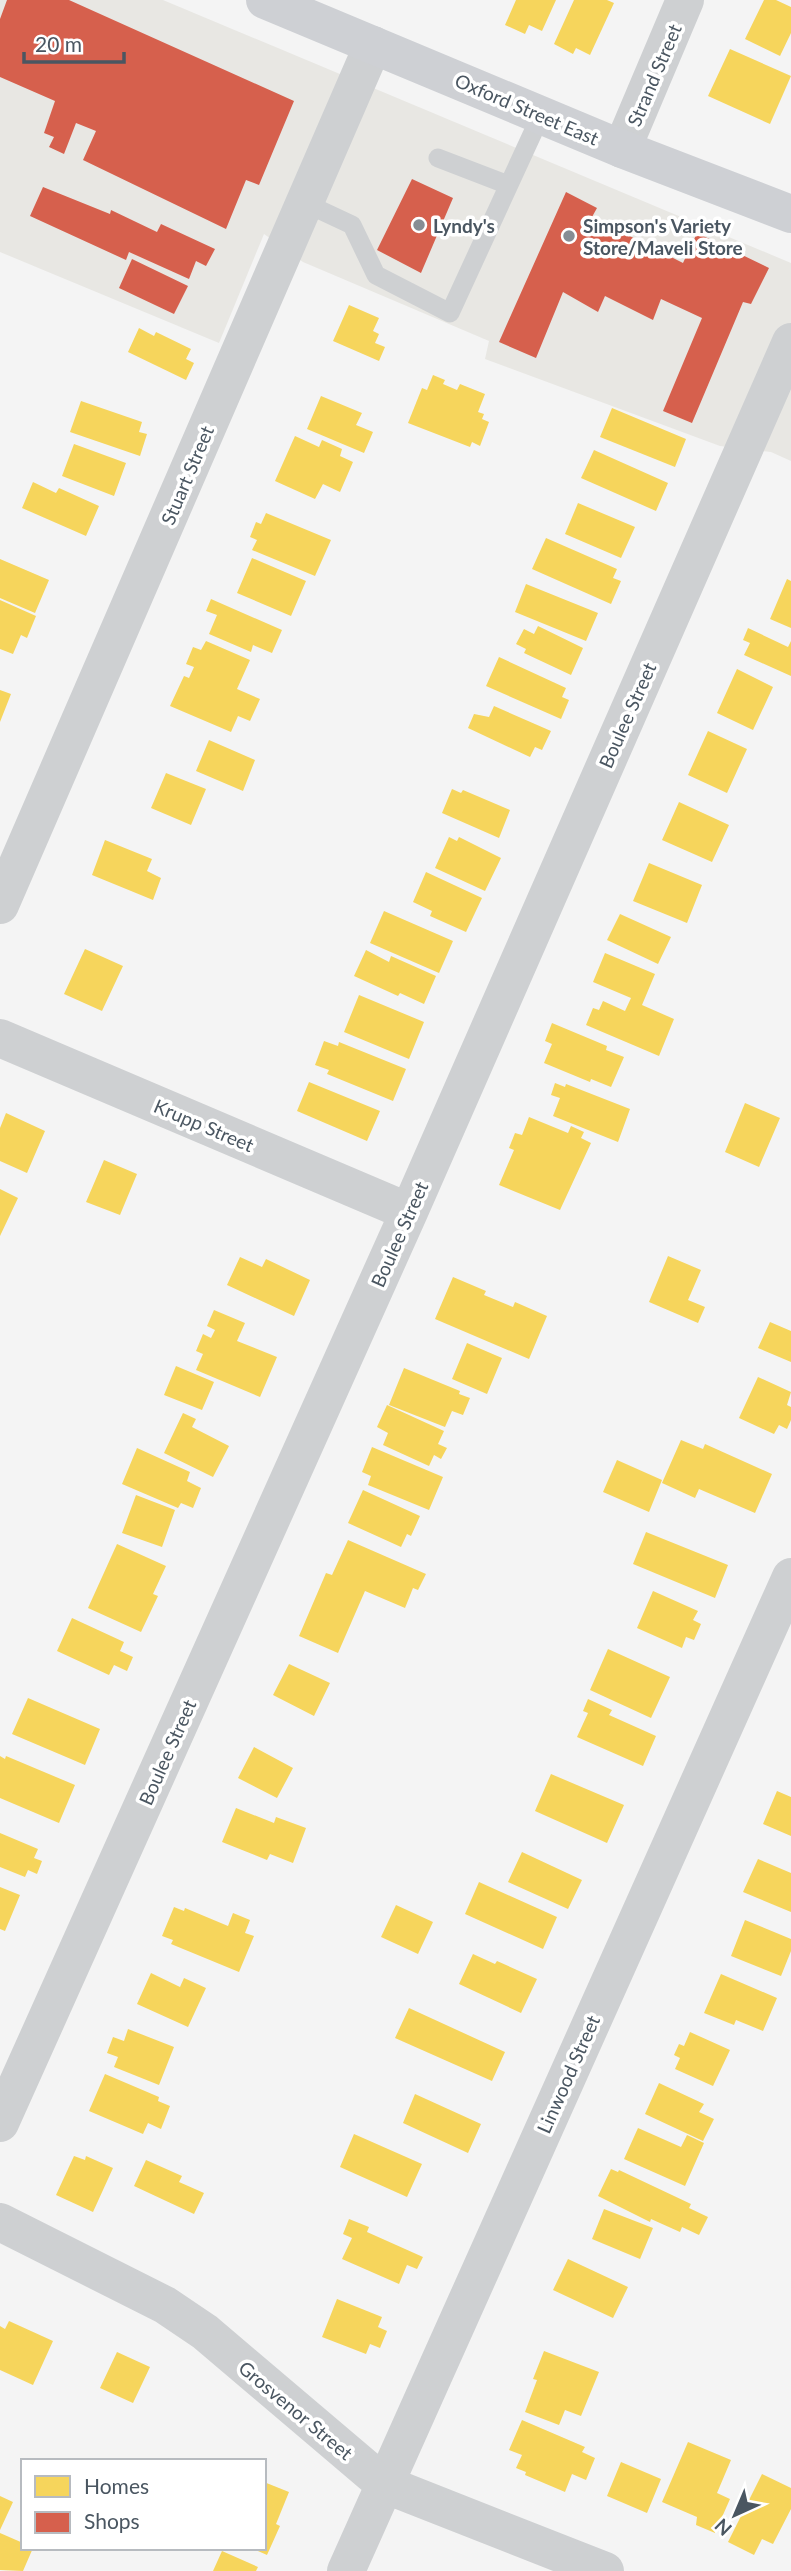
<svg xmlns="http://www.w3.org/2000/svg" width="791" height="2571" font-family="Lato,sans-serif">
  <style>
    .commercial { fill: #e8e7e3 }
    .homes { fill: #f6d55c }
    .shops { fill: #d6604d }
    .lines { fill: none; stroke-linecap: round; stroke-linejoin: round }
    .lane { stroke: #ced0d2; stroke-width: 19 }
    .street { stroke: #ced0d2; stroke-width: 38 }
    .secondary { stroke: #ced0d4; stroke-width: 38 }
    .poi-dot { fill: #868d94; stroke: #fff; stroke-width: 2.5 }
    .labels { text-anchor: middle; dominant-baseline: central; stroke-width: 7; stroke-linejoin: round; paint-order: stroke }
    .street-label { font-size: 19px; fill: #4a5661; stroke: #fff }
    .poi-label { font-size: 19px; font-weight: bold; fill: #4a5661; stroke: #fff; text-anchor: start }
  </style>
  <rect width="100%" height="100%" fill="#f4f4f4"/>
  <path class="commercial" d="M0,0H163L791,263V461L771,452L720,446L485,359L489,341L303,262L264,234L219,343L0,252Z"/>
  <path class="homes" d="M516,0H556L542,31L529,25L525,34L505,25Z
    M574,0H607L614,3L590,55L576,48L573,54L554,44Z
    M764,0H776L791,7V33L780,56L745,39Z
    M730,49L791,76L770,124L708,96Z
    M349,305L379,318L373,331L379,334L375,343L385,347L379,361L333,341Z
    M139,328L154,336L156,332L191,349L186,359L194,363L186,380L128,352Z
    M433,375L445,380L443,384L457,390L460,384L485,394L478,412L484,414L482,419L489,422L480,446L472,442L470,447L408,423L422,388L427,390Z
    M321,396L362,413L356,425L373,432L364,453L307,429Z
    M81,401L142,422L139,432L147,434L140,456L70,432Z
    M612,408L686,439L675,467L600,437Z
    M295,436L319,447L322,440L342,449L340,456L353,462L340,492L323,484L315,499L275,481Z
    M74,444L126,463L114,496L62,476Z
    M594,450L668,483L656,511L581,478Z
    M33,482L56,493L59,488L99,506L86,536L22,508Z
    M578,503L635,527L621,558L565,534Z
    M266,513L331,540L315,576L252,550L257,540L250,537L256,522L261,524Z
    M546,538L617,569L613,578L621,581L611,604L532,569Z
    M252,558L306,581L291,616L237,593Z
    M0,559L49,580L35,613L0,598Z
    M787,579L791,581V628L770,619Z
    M526,584L598,613L586,641L515,612Z
    M211,599L282,630L272,653L253,645L251,652L209,634L217,615L206,611Z
    M0,600L36,616L27,638L21,635L13,654L0,649Z
    M538,626L583,648L571,675L524,653L526,649L516,644L524,629L534,634Z
    M748,628L788,647L791,641V676L744,655L750,643L743,640Z
    M206,641L250,660L237,689L260,699L250,721L238,716L231,732L170,706L184,676L189,678L194,667L186,664L193,647L201,650Z
    M499,657L566,688L562,697L569,700L561,719L486,686Z
    M737,669L773,687L753,730L717,713Z
    M0,690L11,694L0,722Z
    M494,706L551,731L542,750L535,747L530,757L468,728L474,714L489,717Z
    M708,731L747,749L727,793L688,775Z
    M209,740L255,760L243,791L196,771Z
    M166,773L206,789L191,825L151,808Z
    M452,789L461,793L463,790L510,810L499,838L442,813Z
    M679,802L729,825L712,862L662,840Z
    M449,837L457,841L459,837L501,858L485,891L435,868Z
    M105,840L152,859L147,871L161,878L153,900L92,875Z
    M649,863L702,885L687,923L633,901Z
    M426,872L482,898L466,932L430,916L432,911L413,902Z
    M384,911L453,941L439,973L370,943Z
    M620,914L671,937L658,964L607,940Z
    M85,949L123,966L102,1011L64,994Z
    M366,950L389,962L391,956L436,976L424,1004L400,993L398,996L354,976Z
    M605,953L655,974L642,1005L674,1019L659,1056L586,1025L593,1008L599,1010L603,1001L625,1011L631,998L593,982Z
    M359,995L424,1022L409,1059L344,1032Z
    M552,1023L607,1046L606,1050L624,1057L611,1087L591,1079L590,1082L544,1063L552,1044L545,1041Z
    M324,1041L338,1046L339,1042L406,1069L393,1101L327,1074L329,1070L315,1065Z
    M309,1082L380,1111L367,1141L297,1111Z
    M555,1083L565,1087L566,1084L630,1109L618,1142L553,1116L560,1098L551,1095Z
    M745,1103L780,1118L759,1167L725,1152Z
    M6,1113L45,1131L27,1173L0,1161V1128Z
    M529,1117L568,1133L571,1126L584,1132L581,1138L591,1143L560,1210L499,1185L514,1150L509,1148L515,1133L522,1135Z
    M104,1160L137,1174L120,1215L86,1202Z
    M0,1189L18,1198L0,1236Z
    M668,1256L701,1270L688,1300L705,1307L698,1323L649,1302Z
    M240,1257L262,1267L266,1259L310,1280L294,1316L227,1285Z
    M453,1277L486,1291L484,1295L513,1307L515,1302L547,1316L529,1359L435,1319Z
    M214,1310L245,1323L237,1341L277,1357L260,1397L196,1370L203,1354L196,1351L203,1334L211,1338L215,1330L207,1326Z
    M770,1322L791,1331V1362L758,1348Z
    M467,1343L502,1358L487,1394L452,1379Z
    M176,1366L214,1382L202,1410L164,1395Z
    M404,1368L460,1391L459,1394L470,1398L463,1415L452,1411L445,1427L389,1405Z
    M758,1377L791,1392L787,1405L791,1407V1420L787,1429L779,1425L774,1434L739,1418Z
    M387,1405L444,1431L438,1444L447,1448L441,1459L434,1455L429,1466L383,1445L388,1433L377,1427Z
    M183,1413L196,1419L192,1427L229,1446L213,1477L164,1453Z
    M681,1440L703,1449L705,1444L772,1474L755,1513L699,1489L695,1498L662,1483Z
    M372,1447L443,1477L429,1510L368,1485L371,1476L362,1472Z
    M137,1448L190,1472L187,1481L201,1488L193,1508L181,1503L178,1508L122,1484Z
    M617,1460L662,1480L649,1512L603,1492Z
    M363,1490L420,1516L411,1536L407,1534L401,1547L348,1523Z
    M136,1495L175,1510L162,1547L122,1533Z
    M646,1532L728,1565L715,1598L633,1564Z
    M348,1540L426,1574L418,1590L413,1588L405,1608L365,1591L338,1653L299,1636L326,1573L332,1575Z
    M117,1544L166,1566L153,1594L158,1596L141,1632L88,1608Z
    M653,1591L698,1611L693,1620L701,1624L694,1640L686,1637L682,1648L637,1628Z
    M72,1618L124,1642L120,1651L133,1657L127,1671L114,1665L109,1675L57,1651Z
    M608,1649L670,1677L651,1718L590,1690Z
    M289,1664L330,1683L314,1716L273,1695Z
    M28,1698L100,1729L85,1765L12,1734Z
    M588,1699L612,1710L609,1715L656,1736L643,1766L577,1737L588,1713L583,1711Z
    M254,1747L293,1768L277,1798L238,1778Z
    M0,1756L5,1759L6,1756L75,1785L59,1823L0,1798Z
    M551,1774L624,1805L607,1843L535,1811Z
    M777,1791L791,1797V1836L763,1824Z
    M236,1808L274,1823L276,1817L306,1828L293,1863L270,1854L267,1860L222,1842Z
    M0,1833L38,1849L34,1858L42,1861L37,1874L28,1870L25,1877L0,1867Z
    M522,1852L582,1880L568,1909L508,1882Z
    M758,1859L791,1873V1912L743,1892Z
    M479,1882L557,1917L543,1949L465,1914Z
    M0,1887L20,1895L5,1931L0,1929Z
    M396,1905L433,1922L418,1954L381,1937Z
    M174,1907L184,1911L185,1908L228,1926L233,1913L250,1920L245,1933L254,1936L239,1972L171,1944L173,1940L162,1936Z
    M745,1920L791,1939V1951L781,1976L731,1956Z
    M473,1954L495,1964L497,1961L537,1979L521,2013L459,1984Z
    M151,1973L180,1987L184,1978L206,1988L188,2027L137,2004Z
    M721,1974L777,1998L763,2031L736,2020L734,2025L704,2013Z
    M409,2008L505,2052L492,2081L395,2038Z
    M128,2029L174,2047L159,2085L114,2067L118,2057L107,2053L113,2037L124,2041Z
    M690,2032L730,2050L713,2086L675,2069L680,2058L674,2055L679,2044L684,2046Z
    M105,2074L159,2097L158,2101L170,2106L161,2129L148,2123L143,2134L89,2111Z
    M659,2083L704,2104L699,2112L714,2119L703,2141L645,2114Z
    M415,2094L481,2124L468,2153L403,2123Z
    M638,2128L681,2147L687,2135L704,2143L685,2186L624,2159Z
    M354,2134L422,2164L407,2197L340,2167Z
    M74,2156L85,2160L86,2156L113,2168L93,2212L56,2195Z
    M146,2160L182,2176L179,2182L204,2193L194,2214L134,2186Z
    M611,2169L618,2172L619,2170L691,2204L689,2208L708,2217L699,2235L682,2227L680,2232L651,2219L650,2222L598,2196Z
    M604,2209L653,2228L640,2259L592,2239Z
    M349,2219L369,2227L367,2232L423,2257L417,2269L407,2265L399,2284L342,2259L352,2238L343,2234Z
    M568,2259L628,2287L613,2318L553,2290Z
    M337,2299L382,2317L378,2327L387,2331L380,2348L370,2344L366,2354L322,2337Z
    M9,2321L53,2341L33,2385L0,2370V2326L5,2329Z
    M544,2351L599,2372L581,2416L565,2410L559,2425L525,2412L537,2380L533,2379Z
    M117,2352L150,2367L133,2403L100,2388Z
    M522,2420L585,2447L582,2452L595,2458L586,2480L572,2474L565,2492L525,2475L526,2472L516,2468L522,2455L509,2450Z
    M688,2442L731,2460L717,2493L730,2499L715,2533L696,2525L697,2517L662,2502Z
    M621,2462L661,2479L647,2513L607,2496Z
    M762,2474L791,2488V2509L773,2544L762,2539L754,2555L728,2542Z
    M264,2482L289,2492L276,2524L280,2526L267,2555L251,2548H264Z
    M0,2496L13,2502L0,2530Z
    M0,2533L23,2543V2548H33L23,2571L0,2570Z
    M222,2551L258,2567L256,2571H213Z"/>
  <path class="shops" d="M7,0H69L294,101L259,185L246,180L226,229L83,160L96,131L76,123L64,154L49,147L54,137L44,133L55,101L0,77V19Z
    M412,179L453,198L421,273L377,250Z
    M43,187L110,214L111,210L157,232L161,224L215,249L206,266L196,261L189,279L129,252L126,260L30,216Z
    M566,192L597,208L592,217L683,263L697,233L769,268L751,304L743,302L692,423L663,411L702,318L661,299L653,320L605,296L598,312L563,292L536,358L499,342Z
    M132,259L188,286L174,314L119,288Z"/>
  <g class="lines">
    <path class="lane" d="M438,158L508,185
      M305,203L352,225L376,275L450,313L541,115"/>
    <path class="street" d="M622,149L685,0
      M0,905L373,45
      M0,1038L409,1212
      M0,2123L409,1212L791,342
      M0,2222L165,2305L205,2332L384,2484L605,2571
      M346,2571L791,1577"/>
    <path class="secondary" d="M265,0L622,149L791,214"/>
  </g>
  <g class="poi-dot">
    <circle cx="419" cy="225" r="7"/>
    <circle cx="569" cy="236" r="7"/>
  </g>
  <g class="labels">
    <g class="street-label">
      <text transform="translate(654 75) rotate(-67)">Strand Street</text>
      <text transform="translate(527 109) rotate(23)">Oxford Street East</text>
      <text transform="translate(187 475) rotate(-67)">Stuart Street</text>
      <text transform="translate(627 715) rotate(-66)">Boulee Street</text>
      <text transform="translate(204 1125) rotate(23)">Krupp Street</text>
      <text transform="translate(399 1234) rotate(-66)">Boulee Street</text>
      <text transform="translate(167 1752) rotate(-66)">Boulee Street</text>
      <text transform="translate(568 2074) rotate(-66)">Linwood Street</text>
      <text transform="translate(296 2410) rotate(40)">Grosvenor Street</text>
    </g>
    <g class="poi-label">
      <text x="433" y="225">Lyndy's</text>
      <text x="583" y="225">Simpson's Variety<tspan x="583" dy="22">Store/Maveli Store</tspan></text>
    </g>
  </g>
  <rect x="21" y="2459" width="245" height="91" fill="#ffffff" stroke="#b7bbc0" stroke-width="2"/>
  <rect x="35" y="2476" width="35" height="21" fill="#f6d55c" stroke="#b7bbc0" stroke-width="2"/>
  <text x="84" y="2494" font-size="21" fill="#4a5661">Homes</text>
  <rect x="35" y="2512" width="35" height="21" fill="#d6604d" stroke="#b7bbc0" stroke-width="2"/>
  <text x="84" y="2529" font-size="21" fill="#4a5661">Shops</text>
  <g transform="translate(735 2515) rotate(224)" stroke="#ffffff" stroke-width="5" paint-order="stroke">
  <path d="M0-5L12 26L0 18L-12 26Z" fill="#4a5661"/>
  <text y="-10" font-size="19" font-weight="bold" text-anchor="middle" fill="#4a5661">N</text>
  </g>
  <path d="M24 52v10h100v-10" fill="none" stroke="#4a5661" stroke-width="3.5"/>
  <text x="35" y="52" font-size="21" fill="#4a5661" stroke="#ffffff" stroke-width="5" paint-order="stroke">20 m</text>
</svg>
